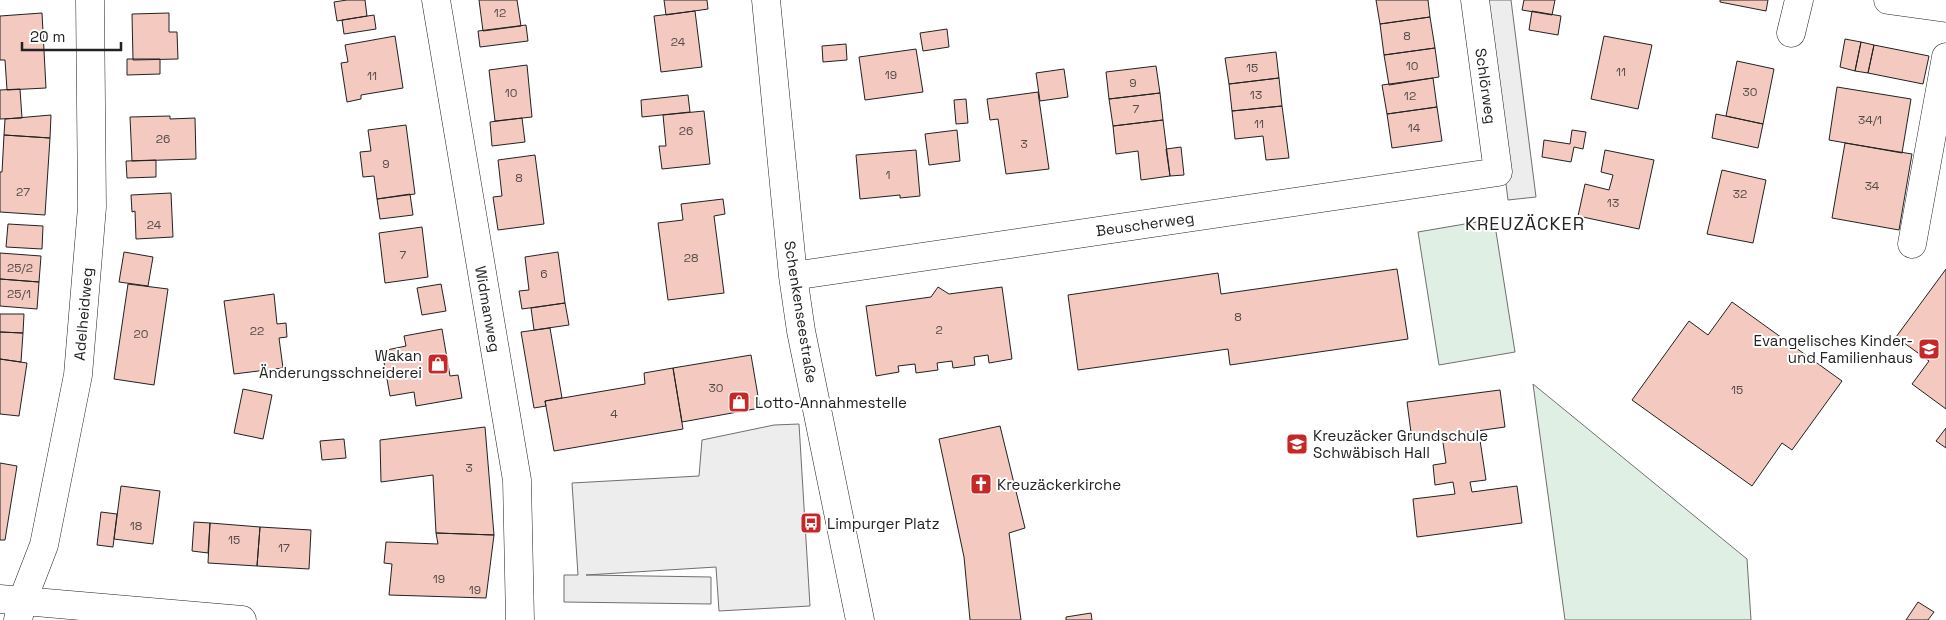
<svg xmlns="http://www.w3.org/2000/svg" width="1946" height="620" font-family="'Space Grotesk',sans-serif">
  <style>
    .green { fill: #e0efe3; stroke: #6f6f6f }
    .parking { fill: #ededed; stroke: #6f6f6f }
    .building { fill: #f3c9c0; stroke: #222 }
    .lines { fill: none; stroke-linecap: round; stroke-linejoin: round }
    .minor-casing { stroke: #222; stroke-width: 29 }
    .minor { stroke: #fff; stroke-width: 28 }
    .labels { text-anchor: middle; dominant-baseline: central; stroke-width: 4; stroke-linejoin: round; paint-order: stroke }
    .number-label { font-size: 12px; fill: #564c4a }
    .street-label { font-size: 15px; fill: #222; stroke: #fff }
    .poi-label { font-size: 15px; fill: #222; stroke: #fff; text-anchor: start }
    .quarter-label { font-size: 18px; letter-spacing: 1px; fill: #222; stroke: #fff }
  </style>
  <rect width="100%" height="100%" fill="#fff"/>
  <path class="green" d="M1494,219L1515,352L1439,365L1418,232Z
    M1533,384L1747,559L1751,620H1565Z"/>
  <path class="parking" d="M1483,0H1511L1536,197L1508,200Z
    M799,424L810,606L719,611L716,567L586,575L711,577V604L564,602V575H578L572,483L699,476L702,440L774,425Z"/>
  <path class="building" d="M347,0H365L367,16L337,21L334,2Z
    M479,0H517L521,26L483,31Z
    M664,0H707L708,9L666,15Z
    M1376,0H1428L1430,17L1380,24Z
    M1524,0H1555L1552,15L1522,10Z
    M1720,0H1768L1766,11L1720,2Z
    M695,11L702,67L661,72L654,16Z
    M1532,11L1561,16L1558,35L1529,30Z
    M42,13L46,88L7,90L5,60H0V16Z
    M169,13V32H177L178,59L133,60L132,14Z
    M374,15L376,29L344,34L342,20Z
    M1430,17L1435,48L1384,55L1380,24Z
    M526,25L528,41L480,47L478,31Z
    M947,29L949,47L923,51L920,33Z
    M395,36L403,88L361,95V99L347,102L341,63L348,62L345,45Z
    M1604,36L1652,45L1638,109L1591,99Z
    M1845,39L1861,42L1855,71L1840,67Z
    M1861,42L1874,45L1868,73L1855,71Z
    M846,44L847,60L823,62L822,46Z
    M1874,45L1929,56L1923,84L1868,73Z
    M1435,48L1439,77L1389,85L1384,55Z
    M916,49L923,92L865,100L859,57Z
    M1276,52L1279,78L1229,84L1225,58Z
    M127,59H160V74L127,75Z
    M1737,61L1774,69L1763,124L1726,116Z
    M527,65L532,117L495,121L489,70Z
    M1156,66L1160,93L1109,99L1106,72Z
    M1064,69L1068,97L1040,101L1036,73Z
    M1279,78L1282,106L1232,111L1229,84Z
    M1433,78L1437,107L1387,114L1382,85Z
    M1837,87L1911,99L1902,153L1829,140Z
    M20,89L22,118L0,119V90Z
    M1038,92L1049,169L1006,174L998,119L990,120L987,99Z
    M1160,93L1163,120L1113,126L1109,99Z
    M688,95L690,112L642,117L641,100Z
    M966,99L968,123L956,124L954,100Z
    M1282,106L1289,158L1266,160L1263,136L1235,139L1232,111Z
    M1437,107L1442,141L1392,148L1387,114Z
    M704,111L710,164L662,169L659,146H666L663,115Z
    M1716,114L1763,124L1758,148L1712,138Z
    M51,115L50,138L4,135L5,119Z
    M170,116V119L195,118L196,159L132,161L130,117Z
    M522,118L525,142L492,146L490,122Z
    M1163,120L1170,176L1141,180L1138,151L1116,154L1113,126Z
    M406,125L415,194L377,199L374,176L363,177L360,152L371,151L368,130Z
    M957,130L960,161L929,165L925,134Z
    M1572,130L1586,132L1583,149L1574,147L1571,162L1542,157L1544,140L1570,144Z
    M4,135L50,138L45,215L0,212V172H2Z
    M1845,143L1912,154L1899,230L1832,218Z
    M1181,147L1184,175L1170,176L1166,149Z
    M916,150L920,196L900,198V195L860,199L856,155Z
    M1605,150L1654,160L1639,229L1578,216L1585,184L1609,190L1613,175L1601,172Z
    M535,155L544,224L498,230L493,197L502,196L498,160Z
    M156,160V177L127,178L126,161Z
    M1722,170L1766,180L1753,243L1707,234Z
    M171,193L173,237L136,239L135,211L132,212L131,195Z
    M410,194L413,215L380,219L377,199Z
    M723,199L725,214L714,216L724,293L668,300L658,223L683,220L681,204Z
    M8,224L43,226L42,249L6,247Z
    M422,227L428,277L385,283L379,233Z
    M124,252L153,257L148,286L119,282Z
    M558,252L565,303L522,309L519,291L529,290L525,257Z
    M0,253L41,256L39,282L0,279Z
    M1397,269L1408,339L1230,365L1228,349L1078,370L1068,295L1218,273L1221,294Z
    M1946,269V409L1912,384L1929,361L1896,337Z
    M0,279L39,282L37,309L0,306Z
    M128,284L168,289L154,385L114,379Z
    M441,284L446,311L422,315L417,288Z
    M938,287L949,294L1002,287L1012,359L989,363L988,355L974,357L975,365L953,368L952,361L937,363L938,370L916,373L915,364L898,366L899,372L876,376L866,306L931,297Z
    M274,294L277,324L286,323L287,337L279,338L283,368L234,374L224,301Z
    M1732,302L1842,381L1792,450L1782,443L1752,486L1632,400L1689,321L1708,335Z
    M565,303L569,325L534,330L531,308Z
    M0,314H24L23,333L0,332Z
    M550,328L562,398L545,401L546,406L534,408L521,332Z
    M442,329L450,376L458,375L462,398L416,406L414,392L390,396L382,351L406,346L404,336Z
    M0,332L23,333L21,362L0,359Z
    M751,355L760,408L682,422L673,368Z
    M0,359L27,363L19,416L0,414Z
    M673,368L683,429L554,451L545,401L645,384L644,373Z
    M243,389L272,395L263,439L234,433Z
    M1500,390L1505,427L1463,433L1464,442L1480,440L1486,480L1470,482L1472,492L1517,486L1522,523L1417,537L1413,499L1455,494L1453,482L1435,485L1433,465L1446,463L1442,436L1412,440L1407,402Z
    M1000,426L1025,528L1009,533L1021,620H970L964,557L939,439Z
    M485,427L494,535L436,533L433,475L381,482L380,440Z
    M1946,428V448L1936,441Z
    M344,439L346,458L322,460L320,441Z
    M0,463L17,466L5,540H0Z
    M121,486L160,491L153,544L114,539Z
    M101,512L117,514L113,547L97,545Z
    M194,522L210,523L208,553L192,551Z
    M210,523L260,527L257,566L208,563Z
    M260,527L311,530L309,569L257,566Z
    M436,533L494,535L486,598L389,595L392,564L384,563L386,542L438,544Z
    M1918,602L1934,612L1928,620H1906Z
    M1091,613L1092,620H1066V617Z"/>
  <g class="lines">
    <g class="minor-casing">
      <path id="minor" d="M436,0L517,480L520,620
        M766,0L793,276L801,331L860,620
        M1888,0L1946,8
        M1791,33L1799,0
        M1912,244L1946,57
        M793,276L1498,172L1475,0
        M0,599L242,620
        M18,620L22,602L44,545L78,375L92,207L90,0"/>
    </g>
    <use href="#minor" class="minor"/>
  </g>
  <defs>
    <g id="school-square" transform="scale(1.125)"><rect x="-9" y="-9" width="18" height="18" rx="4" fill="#c62828" stroke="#fff"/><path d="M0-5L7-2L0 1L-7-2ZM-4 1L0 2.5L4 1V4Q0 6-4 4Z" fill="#fff"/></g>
    <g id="shop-square" transform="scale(1.125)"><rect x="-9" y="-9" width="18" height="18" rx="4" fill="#c62828" stroke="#fff"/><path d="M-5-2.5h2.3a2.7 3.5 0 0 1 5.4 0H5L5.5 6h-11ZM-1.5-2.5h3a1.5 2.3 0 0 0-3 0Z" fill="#fff"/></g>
    <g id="church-square" transform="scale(1.125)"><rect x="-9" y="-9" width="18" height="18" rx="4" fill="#c62828" stroke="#fff"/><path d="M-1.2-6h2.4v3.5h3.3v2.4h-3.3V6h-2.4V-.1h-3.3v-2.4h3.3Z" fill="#fff"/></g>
    <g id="bus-square" transform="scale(1.125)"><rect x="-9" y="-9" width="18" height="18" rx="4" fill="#c62828" stroke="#fff"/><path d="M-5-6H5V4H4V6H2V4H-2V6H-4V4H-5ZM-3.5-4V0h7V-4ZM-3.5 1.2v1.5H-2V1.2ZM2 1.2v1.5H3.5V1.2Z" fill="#fff"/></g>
  </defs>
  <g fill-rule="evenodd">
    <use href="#school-square" x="1929" y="349"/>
    <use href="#shop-square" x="438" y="364"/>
    <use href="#shop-square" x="739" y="402"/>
    <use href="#school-square" x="1297" y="444"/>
    <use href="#church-square" x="981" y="484"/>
    <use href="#bus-square" x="811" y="523"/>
  </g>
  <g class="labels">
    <g class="number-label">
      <text x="500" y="13">12</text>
      <text x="1407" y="36">8</text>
      <text x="678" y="42">24</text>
      <text x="1412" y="66">10</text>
      <text x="1252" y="68">15</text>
      <text x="1621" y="72">11</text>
      <text x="891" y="75">19</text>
      <text x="372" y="76">11</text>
      <text x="1133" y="83">9</text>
      <text x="1750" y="92">30</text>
      <text x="511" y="93">10</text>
      <text x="1256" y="95">13</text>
      <text x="1410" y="96">12</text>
      <text x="1136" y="109">7</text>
      <text x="1870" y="120">34/1</text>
      <text x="1259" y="124">11</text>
      <text x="1414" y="128">14</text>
      <text x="686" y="131">26</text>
      <text x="163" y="139">26</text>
      <text x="1024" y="144">3</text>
      <text x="386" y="164">9</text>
      <text x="888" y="175">1</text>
      <text x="519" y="178">8</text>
      <text x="1872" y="186">34</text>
      <text x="23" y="192">27</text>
      <text x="1740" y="194">32</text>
      <text x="1613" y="203">13</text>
      <text x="154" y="225">24</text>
      <text x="403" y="255">7</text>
      <text x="691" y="258">28</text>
      <text x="20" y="268">25/2</text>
      <text x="544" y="274">6</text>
      <text x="19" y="294">25/1</text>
      <text x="1238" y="317">8</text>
      <text x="939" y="330">2</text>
      <text x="257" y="331">22</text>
      <text x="141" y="334">20</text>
      <text x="716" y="388">30</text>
      <text x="1737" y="390">15</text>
      <text x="614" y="414">4</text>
      <text x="469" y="468">3</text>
      <text x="136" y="526">18</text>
      <text x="234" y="540">15</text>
      <text x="284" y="548">17</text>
      <text x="439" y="579">19</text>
      <text x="475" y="590">19</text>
    </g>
    <g class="street-label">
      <text transform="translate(1486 86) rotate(82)">Schlörweg</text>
      <text transform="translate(1145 224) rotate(-8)">Beuscherweg</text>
      <text transform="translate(488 309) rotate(80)">Widmanweg</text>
      <text transform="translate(801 312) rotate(81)">Schenkenseestraße</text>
      <text transform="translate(83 314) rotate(-85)">Adelheidweg</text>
    </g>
    <g class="poi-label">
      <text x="1913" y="340" text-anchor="end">Evangelisches Kinder-<tspan x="1913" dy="17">und Familienhaus</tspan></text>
      <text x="422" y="355" text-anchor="end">Wakan<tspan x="422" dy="17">Änderungsschneiderei</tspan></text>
      <text x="755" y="402">Lotto-Annahmestelle</text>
      <text x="1313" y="435">Kreuzäcker Grundschule<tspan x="1313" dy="17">Schwäbisch Hall</tspan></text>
      <text x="997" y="484">Kreuzäckerkirche</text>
      <text x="827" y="523">Limpurger Platz</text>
    </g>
    <g class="quarter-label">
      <text x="1525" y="223">KREUZÄCKER</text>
    </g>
  </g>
  <path d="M22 42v8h99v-8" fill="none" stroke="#222222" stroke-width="2.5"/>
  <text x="30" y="42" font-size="15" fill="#222222" stroke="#ffffff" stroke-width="4" paint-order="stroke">20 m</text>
</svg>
